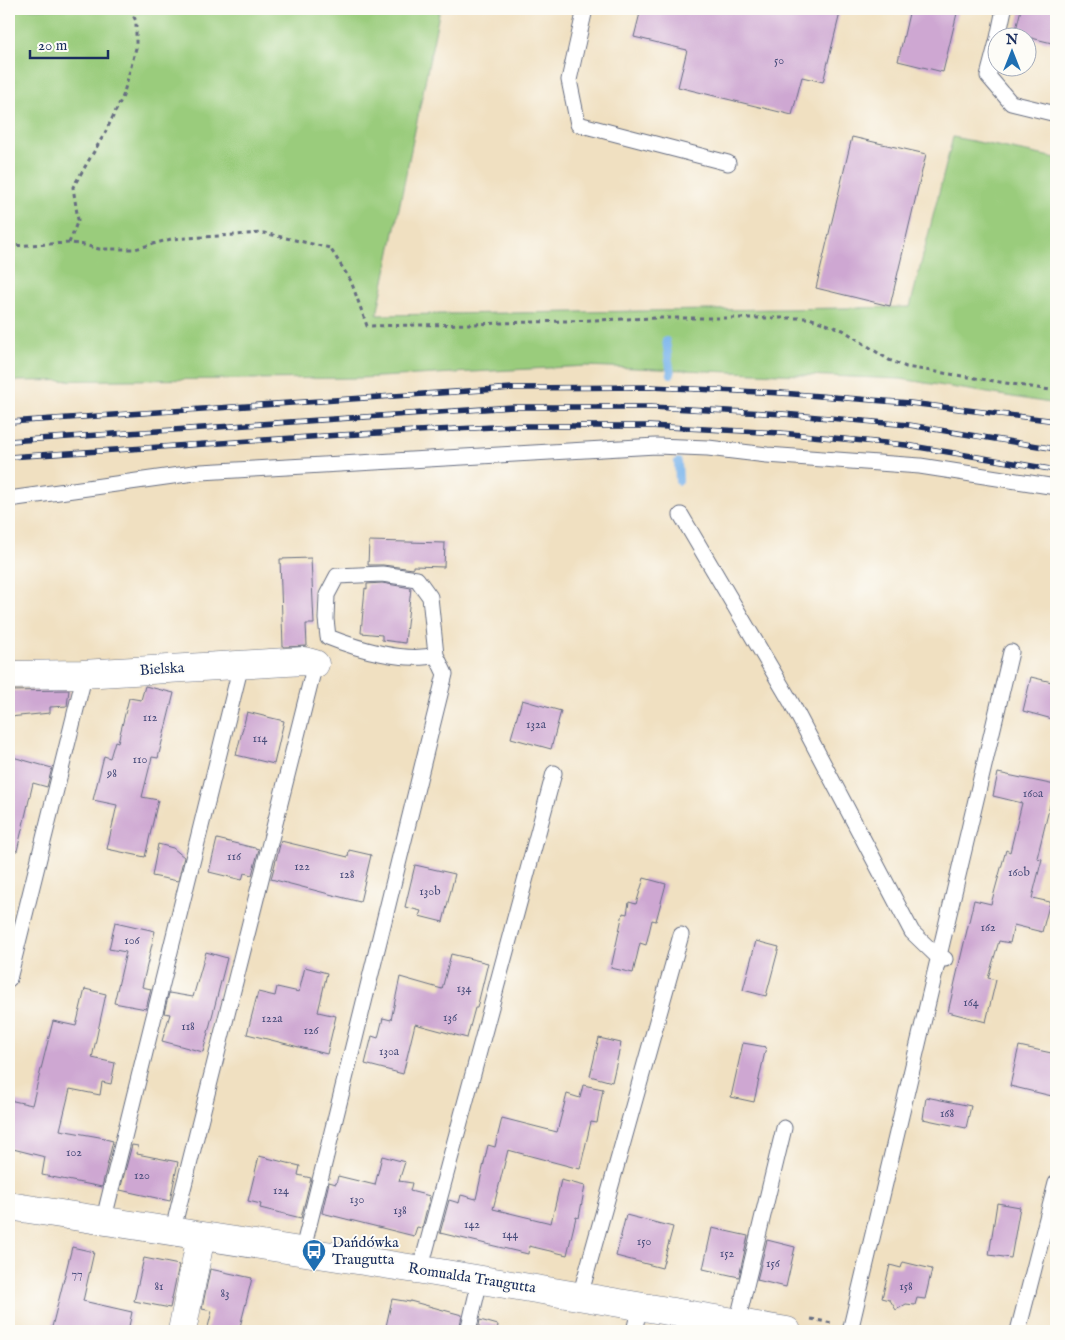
<svg xmlns="http://www.w3.org/2000/svg" width="1065" height="1340" font-family="'IM FELL English',serif">
  <style>
    .green { fill: #9acc7c; stroke: #5a7e6d }
    .lines { fill: none; stroke-linecap: round; stroke-linejoin: round }
    .stream { stroke: #7bb5ec; stroke-width: 8 }
    .building { fill: #cea7d2 }
    .lane-casing { stroke: #666d81; stroke-width: 17 }
    .street-casing { stroke: #666d81; stroke-width: 29 }
    .path { stroke: #666d81; stroke-width: 3; stroke-dasharray: 4 4; stroke-linecap: butt }
    .lane { stroke: #fff; stroke-width: 15 }
    .street { stroke: #fff; stroke-width: 28 }
    .rail-casing { stroke: #1b2f5e; stroke-width: 5.5 }
    .rail { stroke: #fdfcf7; stroke-width: 4; stroke-dasharray: 11; stroke-linecap: butt }
    .labels { text-anchor: middle; dominant-baseline: central; stroke-width: 4; stroke-linejoin: round; paint-order: stroke }
    .number-label { font-size: 12px; fill: #484d7b }
    .street-label { font-size: 15px; fill: #1b2f5e; stroke: #fdfcf7 }
    .poi-label { font-size: 15px; fill: #1b2f5e; stroke: #fdfcf7; text-anchor: start }
  </style>
  <rect width="100%" height="100%" fill="#fdfcf7"/>
  <filter id="ink" filterUnits="userSpaceOnUse"><feTurbulence type="fractalNoise" baseFrequency=".02" numOctaves="2"/><feDisplacementMap in="SourceGraphic" scale="10" xChannelSelector="R" yChannelSelector="G"/><feConvolveMatrix kernelMatrix="1 2 1 2 8 2 1 2 1" color-interpolation-filters="sRGB"/></filter>
  <filter id="wash" filterUnits="userSpaceOnUse"><feTurbulence type="fractalNoise" baseFrequency=".0096" numOctaves="4" result="noise"/><feDisplacementMap in="SourceGraphic" scale="20" xChannelSelector="R" yChannelSelector="G"/><feGaussianBlur stdDeviation="1.12" result="paint"/><feColorMatrix in="noise" values="0 0 0 0 0 0 0 0 0 0 0 0 0 0 0 0 0 1.4 0 .05"/><feComposite in="paint" operator="in"/></filter>
  <g filter="url(#wash)">
    <rect width="100%" height="100%" fill="#f0e0c1"/>
    <path class="green" d="M9,9H440L377,315L910,307L953,137L1056,158V404L901,379L586,366L360,378L9,381Z"/>
    <g class="lines">
      <path class="stream" d="M666,341L671,374
        M678,462L679,481"/>
    </g>
    <g id="blocks">
      <path class="building" d="M641,9H841L823,82L802,77L792,115L678,87L687,50L634,37Z
        M910,9H958L943,72L898,61Z
        M1021,9H1056V44L1015,34Z
        M852,137L926,154L890,306L816,288Z
        M369,541L445,543L444,567L413,566V569L383,565H368Z
        M311,558L314,624H306L307,646L283,647L280,559Z
        M382,583L411,588L405,643L382,640V635L361,633L365,588L367,589V584Z
        M1031,677L1056,683V720L1023,711Z
        M145,686L174,693L158,758L152,757L142,797L158,800L145,857L107,849L117,805L93,800L104,756L110,758L115,741L118,742L129,698L141,700Z
        M69,690L67,706L50,707V713L9,717V691Z
        M522,700L561,711L551,749L511,738Z
        M247,712L284,721L274,764L236,755Z
        M9,756L52,768L47,787L33,783L17,851L9,850Z
        M998,773L1055,785L1037,858L1042,859L1032,898L1050,902L1042,932L1014,925L1010,943L999,941L988,978L996,980L986,1022L948,1012L974,900L991,904L1006,850L1010,852L1022,803L993,796Z
        M217,839L259,849L252,875L244,873L242,880L209,872Z
        M281,841L348,857L349,850L371,855L360,902L271,879Z
        M158,844L173,848L184,857L178,881L152,876Z
        M415,865L455,874L443,922L419,916L421,911L405,907Z
        M644,878L666,884L656,921L652,920L646,945L640,943L633,973L611,968L623,913L627,914L629,902L636,904Z
        M115,922L155,931L142,987L151,989L146,1009L114,1003L126,952L109,949Z
        M756,941L779,947L766,996L743,990Z
        M206,952L227,958L203,1052L162,1041L170,1014L164,1013L169,993L193,997Z
        M451,954L488,963L477,1008H475L467,1038L415,1024L403,1074L365,1064L372,1036L378,1038L383,1018L391,1020L400,977L442,989Z
        M305,967L327,973L318,1012L336,1016L327,1054L247,1034L258,992L275,996L277,987L299,992Z
        M85,989L106,994L92,1058L115,1063L111,1084L102,1082L100,1095L70,1089L60,1130L105,1138V1139L113,1141L102,1187L42,1175L45,1157L9,1148V1100L32,1105L53,1021L76,1026Z
        M599,1038L621,1043L612,1082L590,1076Z
        M743,1043L766,1047L754,1102L731,1097Z
        M1019,1046L1056,1054V1097L1010,1086Z
        M583,1085L603,1089L597,1123L591,1122L580,1169L508,1150L493,1209L551,1223L561,1180L585,1186L579,1218L576,1217L567,1255L529,1246L528,1254L440,1233L449,1200L459,1203L461,1195L476,1199L488,1145L495,1147L502,1118L557,1132L567,1094L580,1098Z
        M926,1097L971,1106L966,1128L923,1119Z
        M132,1145L138,1146L137,1154L178,1162L170,1201L120,1190Z
        M259,1156L300,1166L298,1175L311,1178L301,1218L260,1208L261,1204L248,1201Z
        M382,1156L405,1162L399,1181L412,1183L410,1191L430,1196L422,1228L417,1227L414,1236L322,1213L329,1182L336,1184L338,1176L375,1185Z
        M997,1203L1020,1207L1011,1258L989,1255Z
        M626,1215L673,1227L662,1268L616,1256Z
        M712,1228L748,1236L739,1277L703,1269Z
        M767,1240L795,1247L786,1287L757,1280Z
        M72,1247L94,1252L83,1301L132,1312L128,1331H51Z
        M144,1258L179,1265L170,1308L134,1301Z
        M903,1262L932,1269L925,1299L917,1298L915,1305L906,1304L896,1310L890,1300L882,1298L890,1265L901,1268Z
        M210,1269L252,1278L239,1331H207L212,1311L202,1309Z
        M392,1299L410,1302V1301L462,1315L459,1331H385Z
        M480,1320L498,1325L497,1331H478Z"/>
    </g>
  </g>
  <g filter="url(#ink)">
    <use href="#blocks" fill-opacity="0" stroke="#666d81" stroke-width="1"/>
    <g class="lines">
      <g class="lane-casing">
        <path id="lane" d="M585,9L569,80L578,124L728,163
          M998,38L988,76L1011,103L1056,114
          M998,38L1004,9
          M9,499L201,472L656,446L708,448L767,455L920,466L1056,487
          M681,515L791,702L912,932L939,958L945,959
          M9,979L82,685V674
          M105,1222L107,1206L239,673L238,664
          M174,1232L176,1217L315,664
          M304,1252L306,1237L445,674L436,655L430,597L417,579L382,574L337,576L327,595L326,619L328,637C358,649 405,663 436,655
          M422,1270L424,1256L554,773
          M580,1296L681,935
          M737,1323L784,1128
          M468,1331L480,1280
          M634,1331L640,1306
          M850,1331L1011,652
          M1018,1331L1056,1183"/>
      </g>
      <g class="street-casing">
        <path id="street" d="M9,675L82,674L304,661L315,664
          M9,1206L422,1270L787,1331
          M182,1331L201,1236"/>
      </g>
      <path class="path" d="M69,243L78,220L73,187L105,133L123,96L136,48V21L130,9
        M9,246L69,243L80,244L99,249H135L171,239L264,233L330,248L351,281L367,326L472,324L656,318H809L843,330L889,360L906,367L1056,391
        M811,1319L832,1323
        M870,1329L887,1331"/>
      <use href="#lane" class="lane"/>
      <use href="#street" class="street"/>
      <g class="rail-casing">
        <path id="rail" d="M9,422L513,388L651,387L781,393L910,403L1056,421
          M9,441L513,407H651L783,414L909,425L1056,449
          M9,457L340,435L513,426H649L781,433L906,445L1056,470"/>
      </g>
      <use href="#rail" class="rail"/>
    </g>
  </g>
  <defs>
    <g id="bus-pin" transform="scale(1.25)"><path d="M0 17L-7.5 6A9.5 9.5 0 1 1 7.5 6Z" fill="#1f6fb2" stroke="#fdfcf7"/><path d="M-5-6H5V4H4V6H2V4H-2V6H-4V4H-5ZM-3.5-4V0h7V-4ZM-3.5 1.2v1.5H-2V1.2ZM2 1.2v1.5H3.5V1.2Z" fill="#fff"/></g>
  </defs>
  <g fill-rule="evenodd">
    <use href="#bus-pin" x="314" y="1251"/>
  </g>
  <g class="labels">
    <g class="number-label">
      <text x="779" y="60">50</text>
      <text x="150" y="717">112</text>
      <text x="536" y="724">132a</text>
      <text x="260" y="738">114</text>
      <text x="140" y="759">110</text>
      <text x="112" y="773">98</text>
      <text x="1033" y="793">160a</text>
      <text x="234" y="856">116</text>
      <text x="302" y="866">122</text>
      <text x="1019" y="872">160b</text>
      <text x="347" y="874">128</text>
      <text x="430" y="891">130b</text>
      <text x="988" y="927">162</text>
      <text x="132" y="940">106</text>
      <text x="464" y="988">134</text>
      <text x="971" y="1002">164</text>
      <text x="450" y="1017">136</text>
      <text x="272" y="1018">122a</text>
      <text x="188" y="1026">118</text>
      <text x="311" y="1030">126</text>
      <text x="389" y="1051">130a</text>
      <text x="947" y="1113">168</text>
      <text x="74" y="1152">102</text>
      <text x="142" y="1175">120</text>
      <text x="281" y="1190">124</text>
      <text x="357" y="1199">130</text>
      <text x="400" y="1210">138</text>
      <text x="472" y="1224">142</text>
      <text x="510" y="1234">144</text>
      <text x="644" y="1241">150</text>
      <text x="727" y="1253">152</text>
      <text x="773" y="1263">156</text>
      <text x="77" y="1274">77</text>
      <text x="159" y="1286">81</text>
      <text x="906" y="1286">158</text>
      <text x="225" y="1293">83</text>
    </g>
    <g class="street-label">
      <text transform="translate(162 669) rotate(-4)">Bielska</text>
      <text transform="translate(472 1278) rotate(9)">Romualda Traugutta</text>
    </g>
    <g class="poi-label">
      <text x="332" y="1242">Dańdówka<tspan x="332" dy="17">Traugutta</tspan></text>
    </g>
  </g>
  <rect width="1065" height="1340" fill="none" stroke="#fdfcf7" stroke-width="30"/>
  <g transform="translate(1012 52)"><circle r="24" fill="#fdfcf7" stroke="#a3aaba"/>
  <path d="M0-4L9 19L0 12L-9 19Z" fill="#1f6fb2"/>
  <text y="-8" font-size="14" font-weight="bold" text-anchor="middle" fill="#1b2f5e">N</text>
  </g>
  <path d="M30 50v8h78v-8" fill="none" stroke="#1b2f5e" stroke-width="2.5"/>
  <text x="38" y="50" font-size="15" fill="#1b2f5e" stroke="#fdfcf7" stroke-width="4" paint-order="stroke">20 m</text>
</svg>
